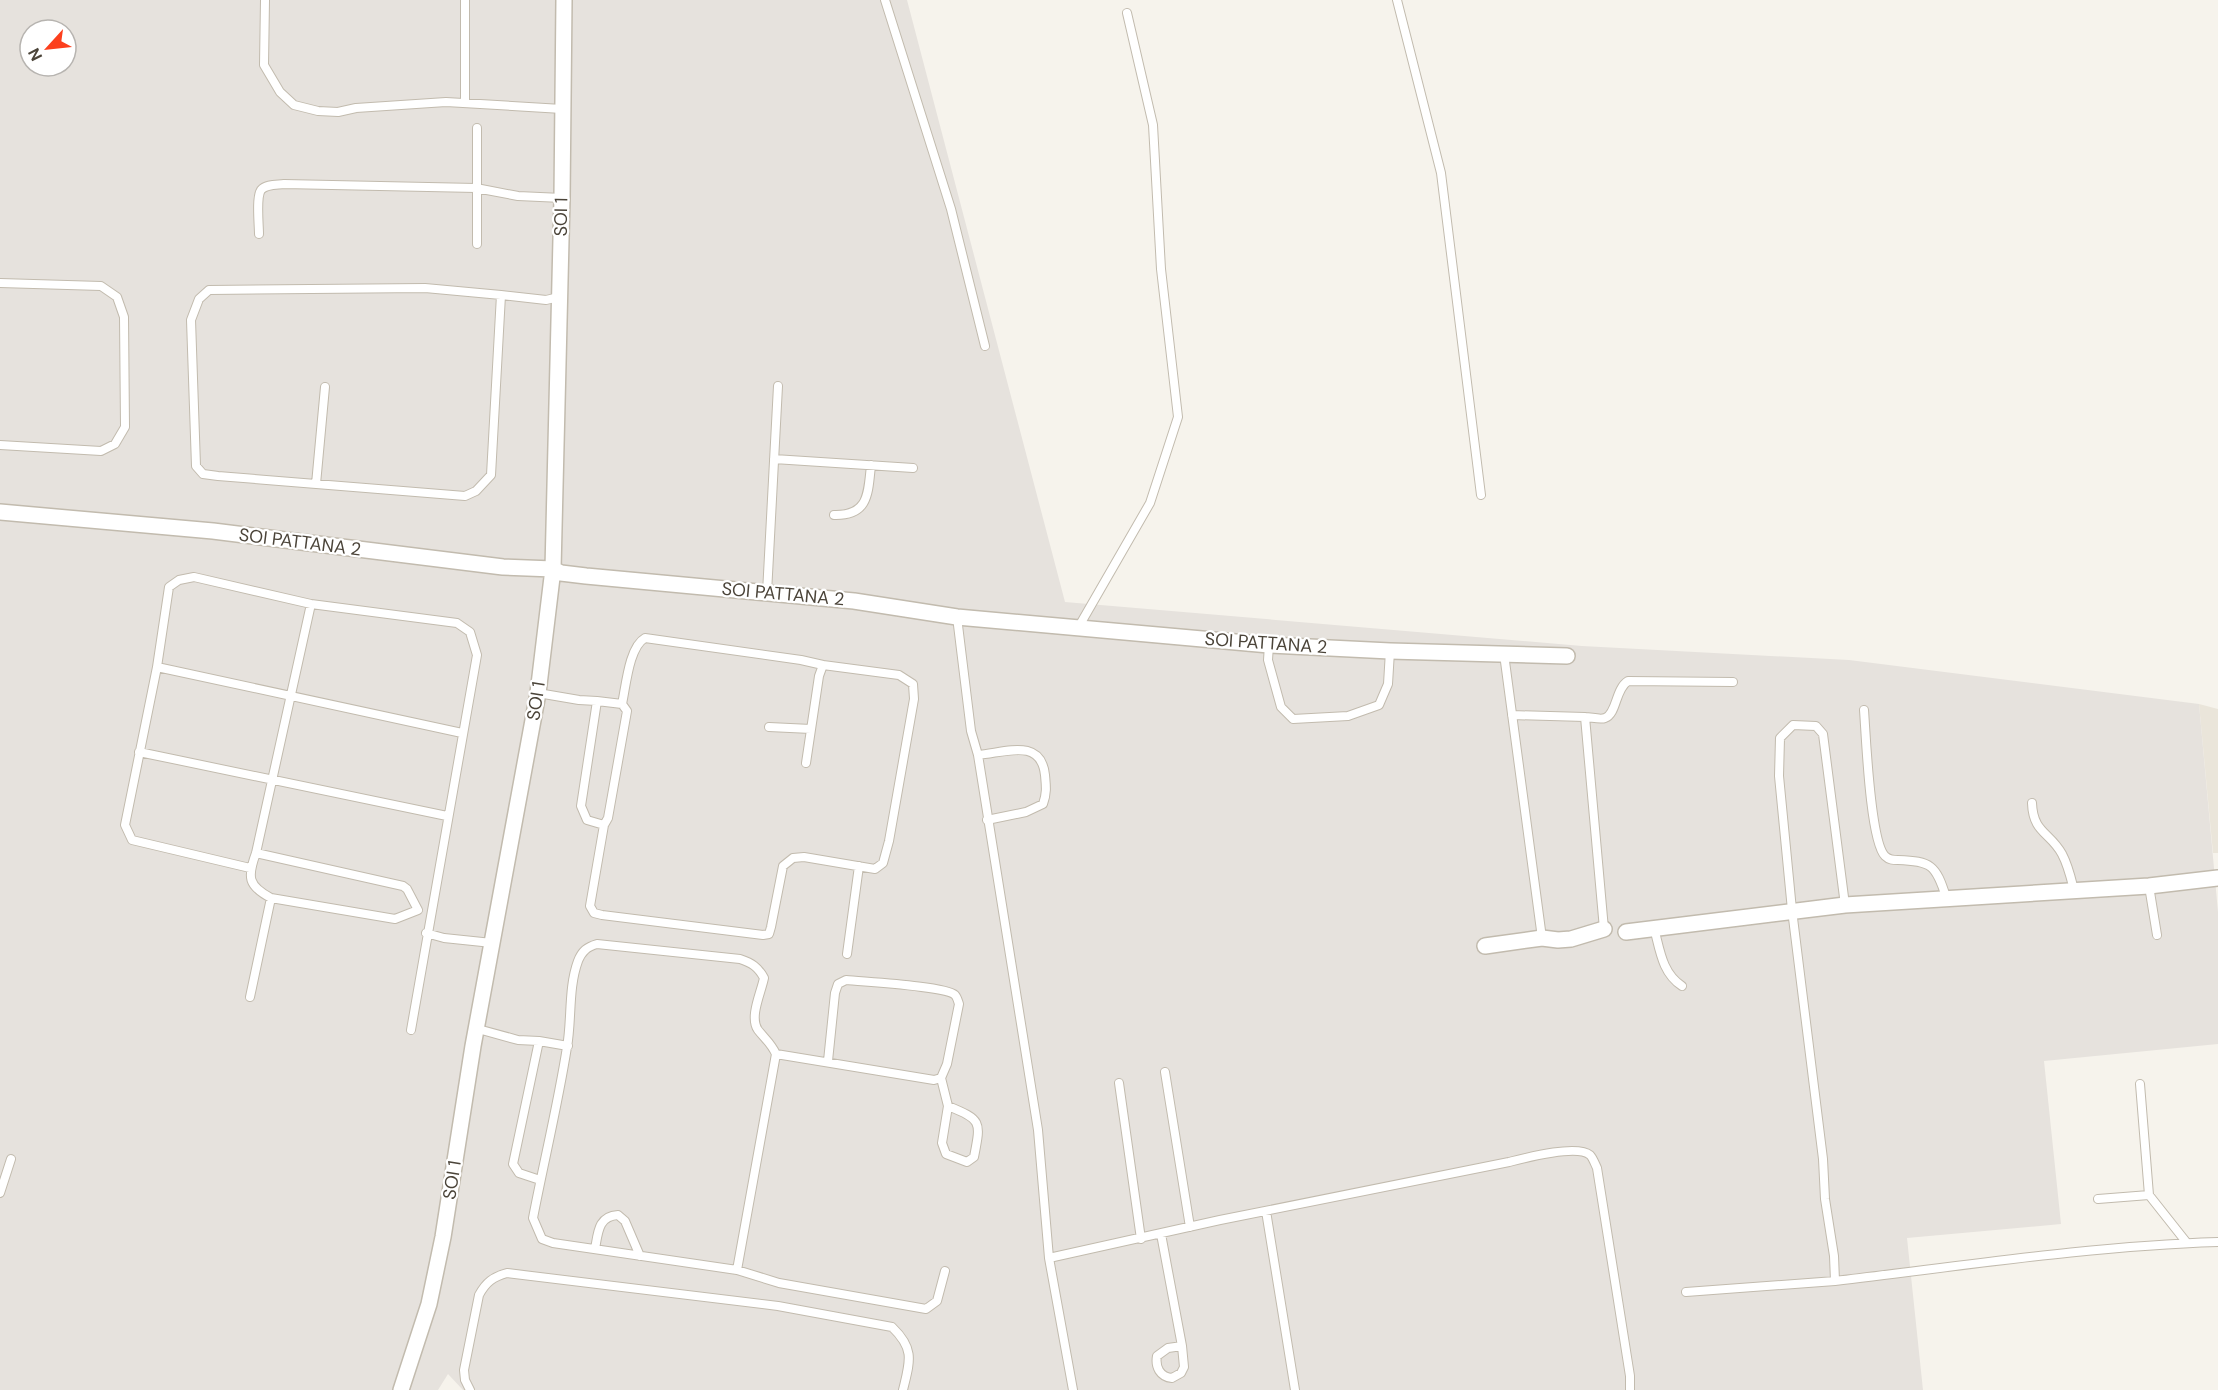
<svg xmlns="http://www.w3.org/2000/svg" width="2218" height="1390" font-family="'DM Sans',sans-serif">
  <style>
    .residential { fill: #eae5da }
    .industrial { fill: #e6e2dd; fill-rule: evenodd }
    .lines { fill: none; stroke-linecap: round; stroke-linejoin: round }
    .service-casing { stroke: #c2bbae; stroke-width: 10 }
    .minor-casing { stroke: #c2bbae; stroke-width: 18 }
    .service { stroke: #fff; stroke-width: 8 }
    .minor { stroke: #fff; stroke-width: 15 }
    .labels { text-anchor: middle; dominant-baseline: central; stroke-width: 4.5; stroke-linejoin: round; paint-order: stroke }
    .street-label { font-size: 18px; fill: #4b4439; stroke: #fff }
  </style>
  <rect width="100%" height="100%" fill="#f6f3ec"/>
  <path class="residential" d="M2199,704L2218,709V853H2213Z"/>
  <path class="industrial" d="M0,0H907L1065,602L1582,646L1849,660L2199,704L2218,912V1044L2044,1061L2061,1224L1907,1238L1923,1390H463L448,1374L438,1390H0ZM30,30H66V66H30Z"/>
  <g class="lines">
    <g class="service-casing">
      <path id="service" d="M265,0L264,65L280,92L294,105L318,111L338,112L356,108L446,102L562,109
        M465,0V103
        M885,0L951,209L985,346
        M1397,0L1441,173L1481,495
        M259,234C259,225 256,197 261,190C266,184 277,185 284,184L476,188L518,196L562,198
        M477,244V128
        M0,283L101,286L117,297L124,317L125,427L115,444L101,451L0,445
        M425,288L501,295L491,475L476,491L465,496L218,476L203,474L196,466L191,320L199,299L209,290Z
        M501,295L546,300L559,297
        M774,459L913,468
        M316,484L325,387
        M834,515C869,516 868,493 871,465
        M767,593L778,386
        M957,617L971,731L978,755L1038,1130L1049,1258L1073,1390
        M1078,628L1150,503L1178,417L1161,269L1153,125L1127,13
        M1269,645L1268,660L1281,707L1293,719L1348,716L1379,705L1388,684L1390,651
        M1504,654L1542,938
        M157,667L462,733
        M538,693L579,700L597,701
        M597,701L622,704L627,711L608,818L604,825L587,820L581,806Z
        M622,704C626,686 629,647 645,638L801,660L823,665L819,676L806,763
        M1864,710C1866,736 1870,841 1885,856C1889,860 1893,860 1898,860C1931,861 1936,865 1946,897
        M1512,715L1585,717L1604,929
        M1585,717C1591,717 1600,720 1605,718C1617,714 1615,689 1628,681L1733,682
        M769,727L811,729
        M139,752L447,816
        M978,755C1004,753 1041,737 1045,775C1046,786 1047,793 1043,804L1026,812L987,820
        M2032,803C2033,833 2050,832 2062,854C2068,865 2071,878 2074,890
        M604,825L590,906L594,913L602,915L763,935L769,934L771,927L783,866L793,858L804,857L875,869L883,863L889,841L914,699L913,684L899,675L823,665
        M256,853L403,886L407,889L418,910L395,919L271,898C248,886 247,877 256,853L311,604
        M250,868L132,840L125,825L157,667L169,587L179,580L194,577L311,604L457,623L470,632L477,655L411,1030
        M2149,886L2157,935
        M1845,905L1823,734L1816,726L1793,725L1780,738L1779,776L1792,910L1823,1159L1825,1199L1834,1256L1835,1281C1962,1266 2090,1246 2218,1242
        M1654,928C1660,950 1662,973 1682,986
        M426,933L444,938L492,943
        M847,954L859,866
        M250,997L271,898
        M478,1029L518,1040L539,1041
        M776,1054L934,1080L941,1078L947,1064L959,1004C958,1001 957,997 955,995C945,986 864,982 846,980L838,984L835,993L828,1061
        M1165,1072L1190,1227
        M941,1078L948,1106L942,1143L946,1154L967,1162L974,1157C981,1121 982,1120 948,1106
        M1119,1083L1141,1239
        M2140,1084L2149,1195
        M540,1180L519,1173L513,1164L539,1041L568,1046
        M0,1193L11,1159
        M2098,1199L2149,1195L2187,1243
        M1266,1211L1295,1390
        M1161,1234L1182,1346L1184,1367L1181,1373L1172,1378C1160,1377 1155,1367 1157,1356L1168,1348L1182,1346
        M595,1249C598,1233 598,1216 618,1215L625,1221L640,1256
        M1049,1258L1220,1220L1509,1162C1525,1158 1577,1144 1590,1155C1593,1158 1595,1164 1597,1168L1630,1376V1390
        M737,1270L776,1054C771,1043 765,1039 758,1030C749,1017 761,993 764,978C758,967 752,963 740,959L597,944C587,947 582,951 578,961C568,988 572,1020 567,1047C558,1104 544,1161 533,1218L542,1239L553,1243L737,1270L779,1283L926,1309L937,1301L945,1271
        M1686,1292L1835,1281
        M470,1390L465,1380L464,1370L479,1295C486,1282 493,1277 507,1273L778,1306L892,1327C915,1349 910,1361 903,1390"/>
    </g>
    <g class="minor-casing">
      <path id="minor" d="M0,512L213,531L503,567L553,569L561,573L586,576L854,601L957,617L1269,645L1390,651L1567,656
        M1626,932L1845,905L2149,886L2218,878
        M1485,946L1542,938L1558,940L1571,939L1604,929
        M401,1390L429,1304L443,1237L473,1046L538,693L553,569L562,198L564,0"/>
    </g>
    <use href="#service" class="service"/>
    <use href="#minor" class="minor"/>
  </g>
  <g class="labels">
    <g class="street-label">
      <text transform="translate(561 217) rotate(-89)">SOI 1</text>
      <text transform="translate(300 542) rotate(7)">SOI PATTANA 2</text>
      <text transform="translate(783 594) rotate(5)">SOI PATTANA 2</text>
      <text transform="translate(1266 643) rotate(4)">SOI PATTANA 2</text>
      <text transform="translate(536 701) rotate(-81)">SOI 1</text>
      <text transform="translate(452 1180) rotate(-81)">SOI 1</text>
    </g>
  </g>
  <g transform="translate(48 48) rotate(243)"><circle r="28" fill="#ffffff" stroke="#b7b4b0" stroke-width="1.5"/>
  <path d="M0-4.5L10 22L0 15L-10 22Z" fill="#fc3f1d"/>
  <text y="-9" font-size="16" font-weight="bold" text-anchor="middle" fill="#4b4439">N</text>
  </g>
</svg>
